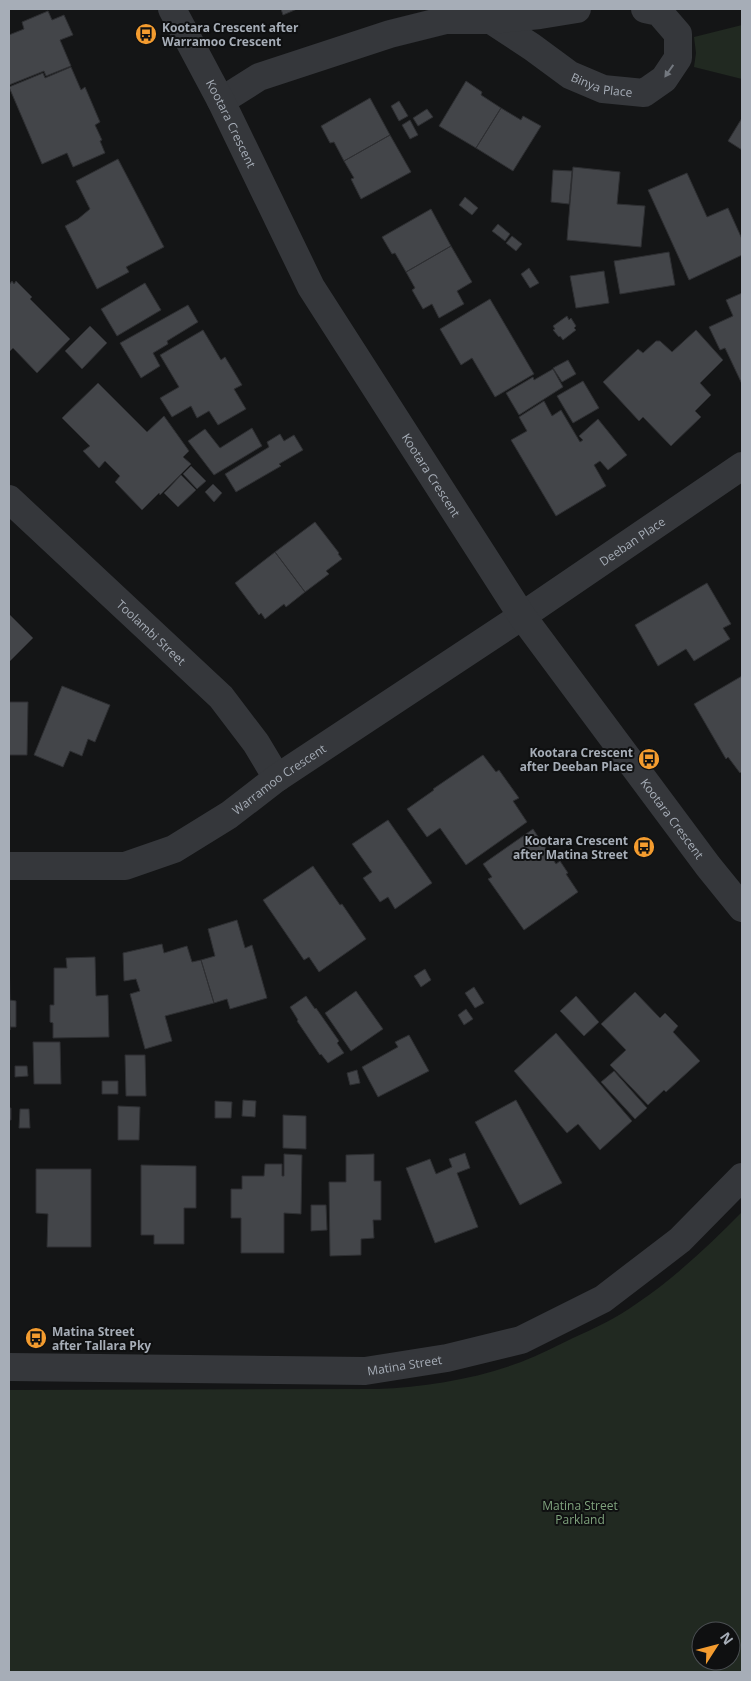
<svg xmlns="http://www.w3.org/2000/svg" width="751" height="1681" font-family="'Open Sans',sans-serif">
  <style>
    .green { fill: #212921; fill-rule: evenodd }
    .building { fill: #434549; stroke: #2e2f32 }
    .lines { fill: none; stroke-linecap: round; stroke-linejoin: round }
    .minor { stroke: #35373b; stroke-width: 28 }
    .tertiary { stroke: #35373b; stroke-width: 28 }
    .oneway { fill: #73787f }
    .labels { text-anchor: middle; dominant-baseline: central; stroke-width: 4; stroke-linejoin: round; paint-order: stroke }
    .poi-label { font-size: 12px; font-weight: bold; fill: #a6adb7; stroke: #0f1011; text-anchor: start }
    .street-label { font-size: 12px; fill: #a6adb7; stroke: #0f1011 }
    .park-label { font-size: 12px; fill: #7fa27d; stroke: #0f1011 }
  </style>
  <rect width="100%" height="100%" fill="#141516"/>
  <path class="green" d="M742,25V79L694,67L696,53L694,37Z
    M742,1212V1672H9V1390L377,1389C425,1387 476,1379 521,1362C539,1355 556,1346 573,1338C595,1328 617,1318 636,1304C675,1278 709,1245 742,1212ZM701,1631H731V1661H701Z"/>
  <path class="building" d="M281,9H297L283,15Z
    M48,11L52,20L64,15L73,35L60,40L71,66L46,76L44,71L9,85V35L24,29L22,22Z
    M71,67L81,90L85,87L100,122L95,125L102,140L100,141L105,153L73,167L67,153L42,164L9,87L43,73L45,78Z
    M466,81L482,92L481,95L501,108L476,148L439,126Z
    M370,98L390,135L344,161L334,142L330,143L321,126Z
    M399,101L408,116L399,121L391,106Z
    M501,108L521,120L523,116L541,126L513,171L476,148Z
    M427,109L433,117L418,126L413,118Z
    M742,118V150L728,141Z
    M410,120L418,135L410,139L402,125Z
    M390,135L411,172L361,199L351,179L354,178L344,161Z
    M118,159L164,247L126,267L129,272L97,289L65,226L78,219L90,209L76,181Z
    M573,167L620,172L617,204L645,206L641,247L567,240Z
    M553,170L572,171L569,204L551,202Z
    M687,173L707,217L728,208L742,239V255L689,280L648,190Z
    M465,197L478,208L472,215L459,205Z
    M431,209L451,246L406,272L395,253L392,254L382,237Z
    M498,224L510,234L505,241L492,231Z
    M512,236L522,244L516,251L506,243Z
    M451,246L472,282L457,291L464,304L439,318L432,304L423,309L412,290L415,288L406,272Z
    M669,252L675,285L620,294L614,261Z
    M529,268L539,283L530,288L521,274Z
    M604,271L609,303L576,308L570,276Z
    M12,281L14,284L16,281L32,297L30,299L70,339L37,373L13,348L9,352V285Z
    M145,283L161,310L117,336L101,309Z
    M742,293V384L725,348L720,350L709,327L733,316L726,300Z
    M490,299L534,374L495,397L472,358L461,365L440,329Z
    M188,305L198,322L167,341L168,344L153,353L160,366L141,378L120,343Z
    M567,316L569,320L571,318L576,326L574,328L576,330L563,340L560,336L559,337L553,330L555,329L553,326Z
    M90,326L107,343L82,369L65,351Z
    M203,330L221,360L225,357L242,385L234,389L246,409L218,425L209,411L197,418L191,406L172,417L160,398L179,387L160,355Z
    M696,330L723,360L700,383L711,395L695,411L701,417L671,446L643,417L639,421L603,382L638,349L643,353L656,341H660L672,352Z
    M568,360L576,374L562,382L553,368Z
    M553,369L563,387L519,415L506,393L533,377L534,380Z
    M583,381L599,408L573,423L557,396Z
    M98,383L147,432L164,416L189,451L183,457L191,464L160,495L159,493L142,510L115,482L120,476L105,461L99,468L83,451L90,446L62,418Z
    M544,401L552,416L561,410L580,442L583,440L579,436L598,419L627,455L608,470L600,461L594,465L606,486L556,516L511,440L527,431L519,417Z
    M252,428L262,446L214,475L188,441L205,429L220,448Z
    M280,434L284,441L294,435L303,450L279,464L281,466L236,492L225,474L269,447L267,442Z
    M191,466L206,481L197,489L183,474Z
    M181,475L196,490L178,507L164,493Z
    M213,484L222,493L214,502L205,492Z
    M315,522L339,553L338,554L342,559L326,571L329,574L305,592L275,552Z
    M275,552L305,592L286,607L284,604L265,619L261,613L259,615L235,583Z
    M707,583L731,624L723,628L730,639L694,661L686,649L658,666L635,625Z
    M9,614L33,638L9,662Z
    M742,676V771L740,773L728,757L726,759L694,704Z
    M62,686L110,705L95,742L88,739L82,756L70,751L63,767L34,755Z
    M9,702H28L27,755H9Z
    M483,755L496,772L499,770L519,798L513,801L527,822L466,865L440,828L427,837L407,809L434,790L433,789Z
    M388,820L432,883L395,909L388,897L380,902L363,878L372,872L352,844Z
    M533,829L556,864L560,861L568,873L566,874L578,892L524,930L488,879L492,877L483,864Z
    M313,866L340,905L342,904L366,939L319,972L309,957L304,960L263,900Z
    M237,920L245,948L252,945L267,998L230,1009L227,999L214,1003L201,960L215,956L208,929Z
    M162,944L164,953L187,946L192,962L201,960L214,1003L165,1016L172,1041L145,1049L130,994L140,991L136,979L124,981L123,953Z
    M9,951L10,1000L16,1001V1027H10V1030Z
    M95,957L96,996L108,995L109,1037L53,1038V1023L50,1022V1005H54V968H67L66,958Z
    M425,969L431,980L421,987L414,976Z
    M474,987L484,1003L475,1008L465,993Z
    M356,991L383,1029L351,1051L325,1013Z
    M635,992L660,1018L665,1013L678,1026L673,1032L700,1061L666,1092L664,1090L648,1105L610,1065L626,1050L601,1024Z
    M306,996L315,1009L316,1008L339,1041L337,1043L344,1053L328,1063L321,1054L320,1055L297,1021L298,1020L290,1007Z
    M576,996L599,1022L584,1036L560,1011Z
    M466,1009L473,1019L464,1025L458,1015Z
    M556,1033L632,1121L600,1150L578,1124L567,1133L514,1071Z
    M409,1035L429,1071L378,1097L362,1067L398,1047L395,1042Z
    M33,1042H60L61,1084H34Z
    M125,1055H145L146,1096H126Z
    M15,1066H27L28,1076L15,1077Z
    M357,1070L360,1083L350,1085L347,1073Z
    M614,1071L647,1108L635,1119L601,1082Z
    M102,1081H118V1094H102Z
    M243,1100L256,1101L255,1117L242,1116Z
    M516,1100L562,1183L520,1205L475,1122Z
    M215,1101L232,1102L231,1118H215Z
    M118,1106L140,1107L139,1140H118Z
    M9,1108H11V1120H9Z
    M20,1109H29L30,1128H19Z
    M283,1115L306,1116V1149L283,1148Z
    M465,1153L470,1168L457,1173L478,1227L435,1243L406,1168L430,1159L436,1174L452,1167L449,1159Z
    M284,1154L302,1155L301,1214L284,1213V1253H241V1218H231V1189H242V1176H264L265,1164H282V1176H284Z
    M374,1154V1181H381V1220H373L374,1238L361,1239V1255L330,1256L329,1182H346V1155Z
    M141,1165L196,1166V1208H184V1244H154V1235H141Z
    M36,1169H91V1247H47L48,1214L36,1213Z
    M311,1205H326L327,1230L311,1231Z"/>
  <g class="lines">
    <g class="minor">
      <path id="s1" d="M491,20L532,47L570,75L603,89L644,93L664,79L678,58V34L659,12L645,9"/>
      <path d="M221,101L259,77L390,34L446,20H491L540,15L577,9"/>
      <path id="s2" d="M9,499L221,697L256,743L277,778"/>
      <path id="s3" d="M9,866H125L174,849L229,815L277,778L522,616L742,466"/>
    </g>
    <g class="tertiary">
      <path id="s4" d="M172,9L221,101L311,287L522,616L708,866L742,908"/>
      <path id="s5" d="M9,1367L365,1371L447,1358L521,1340L603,1299L680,1240L742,1177"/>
    </g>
  </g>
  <defs><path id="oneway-solid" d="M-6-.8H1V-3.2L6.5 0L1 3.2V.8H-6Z" transform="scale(1.25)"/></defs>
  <use class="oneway" href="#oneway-solid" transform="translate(669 71) rotate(125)"/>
  <defs>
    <g id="bus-disc" transform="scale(1.125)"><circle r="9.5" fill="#f49c2f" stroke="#0f1011"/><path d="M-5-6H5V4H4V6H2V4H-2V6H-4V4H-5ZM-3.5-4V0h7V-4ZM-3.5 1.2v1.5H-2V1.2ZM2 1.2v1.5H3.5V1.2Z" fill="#111"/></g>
  </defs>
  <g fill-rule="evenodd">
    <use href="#bus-disc" x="146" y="34"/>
    <use href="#bus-disc" x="649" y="759"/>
    <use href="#bus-disc" x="644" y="847"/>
    <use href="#bus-disc" x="36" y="1338"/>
  </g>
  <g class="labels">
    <g class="poi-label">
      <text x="162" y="27">Kootara Crescent after<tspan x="162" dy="14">Warramoo Crescent</tspan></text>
      <text x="633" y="752" text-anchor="end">Kootara Crescent<tspan x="633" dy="14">after Deeban Place</tspan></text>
      <text x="628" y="840" text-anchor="end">Kootara Crescent<tspan x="628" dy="14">after Matina Street</tspan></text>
      <text x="52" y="1331">Matina Street<tspan x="52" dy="14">after Tallara Pky</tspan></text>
    </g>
    <g class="street-label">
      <text stroke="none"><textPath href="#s1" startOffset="130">Binya Place</textPath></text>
      <text stroke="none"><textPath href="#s4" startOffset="129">Kootara Crescent</textPath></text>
      <text stroke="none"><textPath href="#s4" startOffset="534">Kootara Crescent</textPath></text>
      <text stroke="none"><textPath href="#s3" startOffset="720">Deeban Place</textPath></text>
      <text stroke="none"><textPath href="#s2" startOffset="195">Toolambi Street</textPath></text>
      <text stroke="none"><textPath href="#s3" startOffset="294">Warramoo Crescent</textPath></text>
      <text stroke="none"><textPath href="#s4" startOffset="954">Kootara Crescent</textPath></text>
      <text stroke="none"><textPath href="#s5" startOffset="396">Matina Street</textPath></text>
    </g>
    <g class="park-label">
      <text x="580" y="1505">Matina Street<tspan x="580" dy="14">Parkland</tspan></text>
    </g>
  </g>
  <rect width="751" height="1681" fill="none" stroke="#a6adb7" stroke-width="20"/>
  <g transform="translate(716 1646) rotate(54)"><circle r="24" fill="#0f1011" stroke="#4b4f53"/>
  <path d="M0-4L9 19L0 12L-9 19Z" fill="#f49c2f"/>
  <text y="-8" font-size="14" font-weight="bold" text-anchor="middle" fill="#a6adb7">N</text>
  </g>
</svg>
